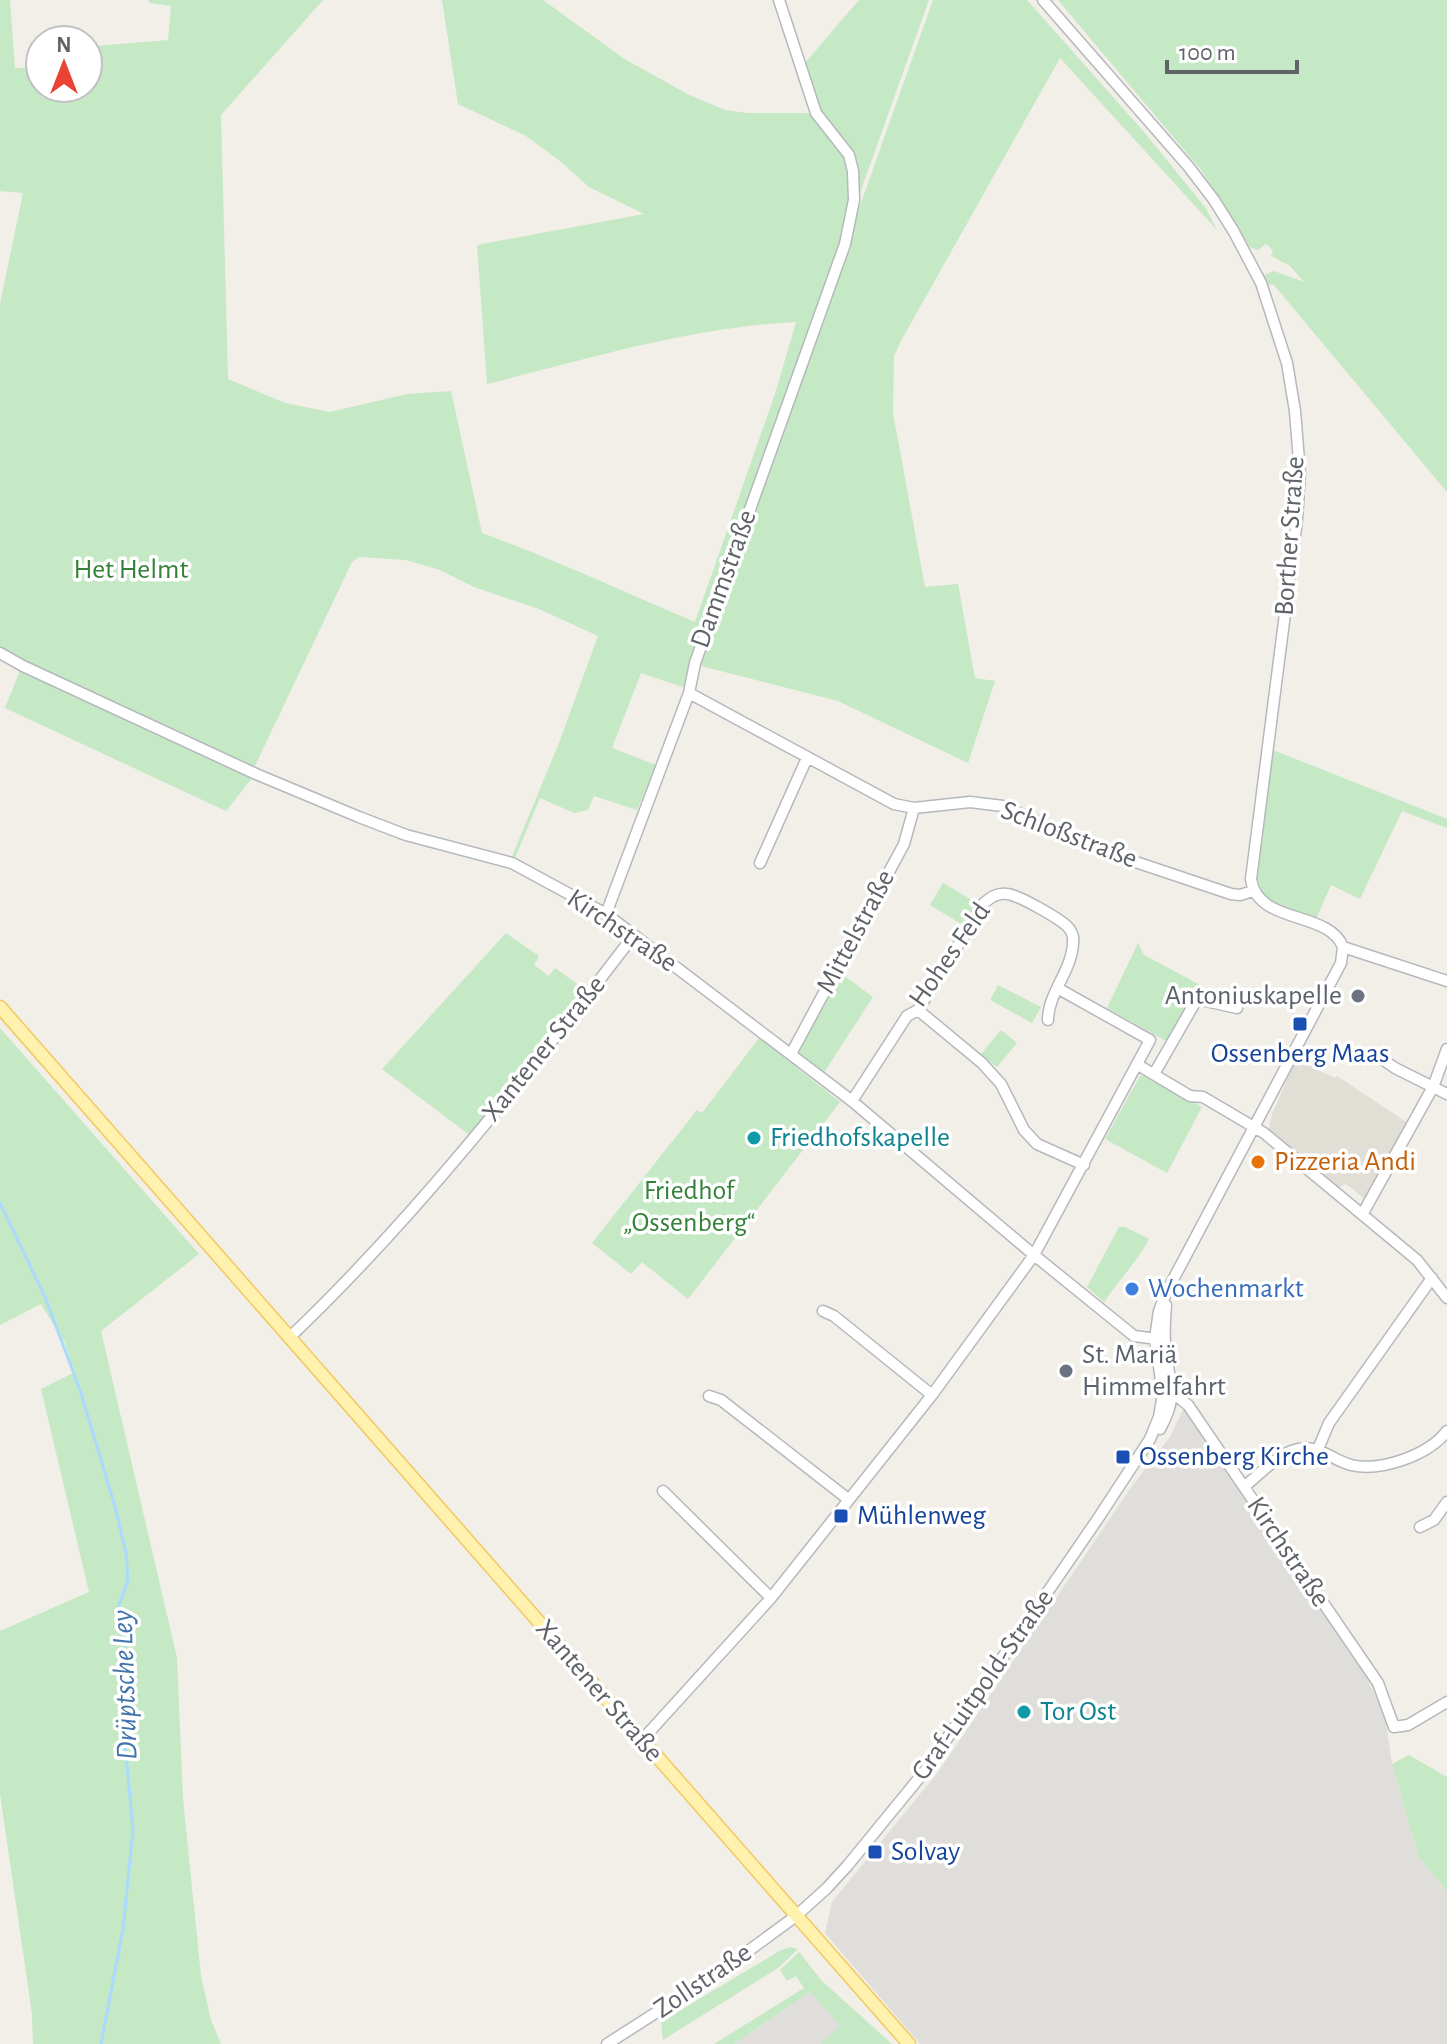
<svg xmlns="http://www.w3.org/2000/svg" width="1447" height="2044" font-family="'Alegreya Sans',sans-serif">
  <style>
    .industrial { fill: #e0deda }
    .education { fill: #e1ded6 }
    .green { fill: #c5e8c5 }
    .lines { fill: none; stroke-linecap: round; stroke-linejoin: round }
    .stream { stroke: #aadaff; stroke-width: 3 }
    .minor-casing { stroke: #b5b8bc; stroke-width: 13 }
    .major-casing { stroke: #f2c960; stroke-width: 15 }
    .minor { stroke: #fff; stroke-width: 10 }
    .major { stroke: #fff2af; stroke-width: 12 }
    .worship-dot { fill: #6b7280; stroke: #fff; stroke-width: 3 }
    .transit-dot { fill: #1a4fb4; stroke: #fff; stroke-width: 3 }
    .culture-dot { fill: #0f9aa8; stroke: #fff; stroke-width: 3 }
    .food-dot { fill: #e8710a; stroke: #fff; stroke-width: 3 }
    .shop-dot { fill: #3f7fe0; stroke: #fff; stroke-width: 3 }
    .labels { text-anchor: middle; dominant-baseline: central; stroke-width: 7; stroke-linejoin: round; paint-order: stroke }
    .street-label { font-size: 28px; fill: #5f6368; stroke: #fff }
    .park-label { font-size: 28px; fill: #348238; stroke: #fff }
    .worship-label { font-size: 28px; fill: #5b616d; stroke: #fff; text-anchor: end }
    .transit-label { font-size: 28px; fill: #164399; stroke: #fff; text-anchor: start }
    .culture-label { font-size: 28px; fill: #0d838f; stroke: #fff; text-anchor: start }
    .food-label { font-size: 28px; fill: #c56008; stroke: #fff; text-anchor: start }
    .shop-label { font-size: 28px; fill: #366cbe; stroke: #fff; text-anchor: start }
    .water-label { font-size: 30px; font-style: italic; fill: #4174aa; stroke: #fff }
  </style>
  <rect width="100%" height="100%" fill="#f1efe8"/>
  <path class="industrial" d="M1183,1409L1366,1677L1385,1715L1392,1764L1418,1856L1447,1892V2044H920L825,1933L832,1902L938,1772L1132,1486L1170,1437Z
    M810,1992L841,2027L821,2044H734Z"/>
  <path class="education" d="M1296,1059L1335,1078L1337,1076L1408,1123L1365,1199L1346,1184L1339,1187L1269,1130L1272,1114Z"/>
  <path class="green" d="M0,0H10L15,68L40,67V88H88V65L96,64L95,46L168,40L171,6L150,3L148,0H323L221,115L228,379L285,403L330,412L407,394L451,391L482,533C554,559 624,592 695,622L775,394L796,322C692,327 588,359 487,384L477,245L644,214L589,187L560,161L526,136L458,104L442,0H543L623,58L689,95L725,110L747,113H816L853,171L845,244L686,688L641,673L612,748L656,765L637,810L594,796L588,810L574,813L540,798L514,860L511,859L559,743L598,636L539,609L474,587L440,570L406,560L359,557L352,562L253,770L193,744L191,750L253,777L226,811L5,708L23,663L0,649V304L23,193L0,191Z
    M859,0H929L856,204L858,161L822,116L804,64Z
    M933,0H1027L1144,132L1205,207L1217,230L1060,58L902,339L894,356L893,413L925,587L958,584L975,678L995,681L968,763L838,701L697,665Z
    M1058,0H1447V492L1273,284L1269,285L1264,275L1274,271L1304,282L1290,266L1271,256L1273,250L1266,244L1258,250L1250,247L1201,170Z
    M1273,750L1447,819V828L1402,811L1360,899L1331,885L1316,919L1268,899L1262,894L1256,876Z
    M943,883L977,903L963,925L930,905Z
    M506,933L539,956L534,965L549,976L555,968L587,991L471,1136L382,1069Z
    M1138,943L1144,955L1202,986L1168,1042L1107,1008Z
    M839,972L873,997L823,1074L796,1051Z
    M998,985L1041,1007L1032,1023L990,1000Z
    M0,1028L199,1254L101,1331L177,1658L183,1799L201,1976L211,2020L221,2044H33L32,2014L0,1794V1631L89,1592L41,1389L73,1373L65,1343L41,1304L0,1325Z
    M1001,1030L1017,1043L997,1067L981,1054Z
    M759,1038L840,1102L688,1299L642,1262L631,1274L592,1243L697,1110L702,1113Z
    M1140,1076H1144L1202,1107L1167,1173L1105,1139Z
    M1119,1227H1125L1149,1239C1137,1262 1118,1281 1104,1302L1087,1287Z
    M1409,1755L1447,1777V1892L1418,1856L1392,1764Z
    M790,1947L798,1949L778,1968L663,2040L661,2022L781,1950Z
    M799,1952L822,1981L892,2044H821L840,2026L810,1992L734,2044H714L804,1988L796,1976L787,1981L780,1970Z"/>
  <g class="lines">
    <path class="stream" d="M0,1203L45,1297L80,1390L114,1503L126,1553L128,1580L118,1608L128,1673L124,1732L133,1830L123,1929L101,2044"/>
    <g class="minor-casing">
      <path id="minor" d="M1043,0L1188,166L1214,200L1234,232L1261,283L1287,363L1295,411L1300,473L1297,520L1251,879C1257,925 1329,910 1343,947
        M0,653L23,666L256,774L359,817L406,835L512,863L606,914L852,1101L1034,1255L1134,1336L1165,1340
        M689,693L894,804L914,808L970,802L1003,806L1106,852L1231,894L1240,895L1253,891
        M760,863L807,758
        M606,914L689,693L695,663L845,244L854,200L853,171L849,155L816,113L779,0
        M1343,947L1447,981
        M918,1010L982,1063L1001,1084L1024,1130L1037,1144L1084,1165
        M1372,1052L1395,1068L1447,1094
        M791,1054L904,844L914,808
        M1138,1065L1190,1096L1203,1097L1264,1133L1417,1260L1447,1298
        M1154,1074L1197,999L1237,1008
        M852,1101L907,1016L918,1010L984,903C991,897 997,893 1007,894C1019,895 1058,918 1067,926C1072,931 1074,936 1073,943C1072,971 1048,993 1048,1020
        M1363,1213L1433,1087L1447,1049
        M823,1311L834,1316L932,1395
        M289,1338C417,1216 527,1075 634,935
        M1163,1394H1174L1188,1405L1378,1683L1394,1727L1408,1725L1447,1702
        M709,1396L721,1400L848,1499
        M1160,1429C1181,1392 1167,1380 1165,1343C1164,1330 1165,1317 1166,1305
        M1318,1449L1329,1423L1432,1278
        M1244,1487C1260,1474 1278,1453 1299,1449C1320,1445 1332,1460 1351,1465C1381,1472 1429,1455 1447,1431
        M663,1491L771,1598
        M1420,1527L1434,1520L1447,1502
        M642,1740L771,1598L932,1395L1034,1255L1150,1040L1059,989
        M607,2044L721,1971L796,1916L827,1888L848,1865L924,1772L1097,1520L1150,1439L1159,1417L1163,1394L1155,1339L1159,1311L1166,1293L1341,963L1343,947"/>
    </g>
    <g class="major-casing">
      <path id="major" d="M0,1007L909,2044"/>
    </g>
    <use href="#minor" class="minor"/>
    <use href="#major" class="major"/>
  </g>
  <g class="worship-dot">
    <circle cx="1358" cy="996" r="8"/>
    <circle cx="1066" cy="1371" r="8"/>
  </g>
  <g class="transit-dot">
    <rect x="1292" y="1016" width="16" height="16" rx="4"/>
    <rect x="1115" y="1449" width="16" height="16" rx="4"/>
    <rect x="833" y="1508" width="16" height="16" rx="4"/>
    <rect x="867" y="1844" width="16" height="16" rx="4"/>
  </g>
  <g class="culture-dot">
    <circle cx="754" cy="1138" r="8"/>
    <circle cx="1024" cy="1712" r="8"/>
  </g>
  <circle class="food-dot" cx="1258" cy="1162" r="8"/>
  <circle class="shop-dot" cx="1132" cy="1289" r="8"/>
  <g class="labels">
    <g class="street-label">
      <text transform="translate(1290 536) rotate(-86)">Borther Straße</text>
      <text transform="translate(724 579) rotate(-70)">Dammstraße</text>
      <text transform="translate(1069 835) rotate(21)">Schloßstraße</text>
      <text transform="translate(622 931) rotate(34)">Kirchstraße</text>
      <text transform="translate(856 932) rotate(-62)">Mittelstraße</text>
      <text transform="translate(950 955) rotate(-55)">Hohes Feld</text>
      <text transform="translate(544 1049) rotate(-51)">Xantener Straße</text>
      <text transform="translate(1288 1552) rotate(56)">Kirchstraße</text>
      <text transform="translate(983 1685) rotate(-55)">Graf-Luitpold-Straße</text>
      <text transform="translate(599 1691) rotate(49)">Xantener Straße</text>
      <text transform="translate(703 1981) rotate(-34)">Zollstraße</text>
    </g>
    <g class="park-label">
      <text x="131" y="570">Het Helmt</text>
      <text x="689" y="1191">Friedhof<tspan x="689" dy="32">„Ossenberg“</tspan></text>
    </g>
    <g class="worship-label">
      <text x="1342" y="996">Antoniuskapelle</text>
      <text x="1082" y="1355" text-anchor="start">St. Mariä<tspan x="1082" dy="32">Himmelfahrt</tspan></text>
    </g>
    <g class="transit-label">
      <text x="1300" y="1054" text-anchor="middle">Ossenberg Maas</text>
      <text x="1139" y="1457">Ossenberg Kirche</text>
      <text x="857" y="1516">Mühlenweg</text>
      <text x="891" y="1852">Solvay</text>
    </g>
    <g class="culture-label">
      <text x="770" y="1138">Friedhofskapelle</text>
      <text x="1040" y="1712">Tor Ost</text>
    </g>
    <g class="food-label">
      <text x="1274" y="1162">Pizzeria Andi</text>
    </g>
    <g class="shop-label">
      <text x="1148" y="1289">Wochenmarkt</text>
    </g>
    <g class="water-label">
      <text transform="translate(125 1685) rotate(-92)">Drüptsche Ley</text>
    </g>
  </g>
  <g transform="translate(64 64)"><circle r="38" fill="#ffffff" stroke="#bfc1c3" stroke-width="2"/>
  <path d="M0-6L14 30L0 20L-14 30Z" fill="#ea4335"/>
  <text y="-12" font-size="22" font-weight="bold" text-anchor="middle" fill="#5f6368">N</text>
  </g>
  <path d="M1167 60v12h130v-12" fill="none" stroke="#5f6368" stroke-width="4"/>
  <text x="1179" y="60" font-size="24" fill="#5f6368" stroke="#ffffff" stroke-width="6" paint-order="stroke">100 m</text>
</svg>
